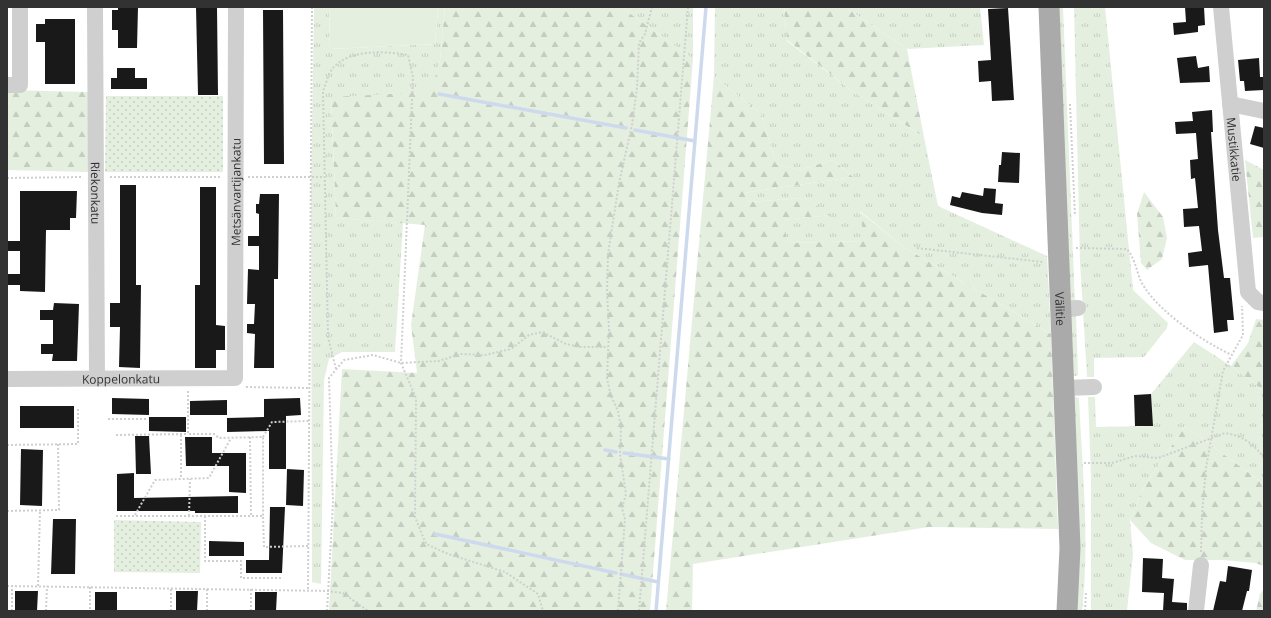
<svg xmlns="http://www.w3.org/2000/svg" width="1271" height="618" font-family="'Open Sans',sans-serif">
  <style>
    .grass { fill: url(#grass-tufts) }
    .forest { fill: url(#forest-firs) }
    .park { fill: url(#park-dots) }
    .pitch { fill: #e5efe0 }
    .lines { fill: none; stroke-linecap: round; stroke-linejoin: round }
    .stream { stroke: #cddaee; stroke-width: 3.5 }
    .building { fill: #191919 }
    .path { stroke: #cfcfcf; stroke-width: 2; stroke-dasharray: 2 2; stroke-linecap: butt }
    .minor { stroke: #cfcfcf; stroke-width: 16 }
    .major { stroke: #aaa; stroke-width: 21 }
    .labels { text-anchor: middle; dominant-baseline: central; stroke-width: 4; stroke-linejoin: round; paint-order: stroke }
    .street-label { font-size: 12px; fill: #323232; stroke: #fff }
  </style>
  <defs>
    <pattern id="grass-tufts" width="24" height="20" patternUnits="userSpaceOnUse"><rect width="24" height="20" fill="#e5efe0"/><path d="M3 7l-1-3M5 7V3M7 7l1-3M15 17l-1-3M17 17v-4M19 17l1-3" fill="none" stroke="#c5cdc1"/></pattern>
    <pattern id="forest-firs" width="22" height="20" patternUnits="userSpaceOnUse"><rect width="22" height="20" fill="#e5efe0"/><path d="M5 1l3.5 6h-7zM16 11l3.5 6h-7z" fill="#c5cdc1"/></pattern>
    <pattern id="park-dots" width="8" height="8" patternUnits="userSpaceOnUse"><rect width="8" height="8" fill="#e5efe0"/><path d="M2 2h.1M6 6h.1" fill="none" stroke="#c5cdc1" stroke-width="1.8" stroke-linecap="round"/></pattern>
  </defs>
  <rect width="100%" height="100%" fill="#fff"/>
  <path class="grass" d="M314,7H329L330,49L435,44L438,7H445L440,60L432,93L331,98L336,218L403,223L395,352H342L329,359L324,380L321,584L312,582L311,195Z
    M621,7H693V59Z
    M715,7H784L787,41L851,90L924,137L938,206L1047,256L1051,334L902,246L860,211L866,241L788,243L782,220L830,215L804,198L749,202L744,193L853,177L833,160L799,170L776,164L761,114L714,76Z
    M845,7H980L984,45L907,49Z
    M1056,7H1063L1075,304L1070,305Z
    M1074,7H1105L1133,290L1168,323L1167,328L1144,357L1094,358V377H1087L1080,262Z
    M1069,315L1076,316L1078,375L1076,376H1071Z
    M1194,342L1231,366L1264,391V484L1185,426L1144,487L1130,520L1133,554L1127,611H1091V476L1088,397H1095L1096,427L1152,426L1151,394Z
    M1073,396L1079,398C1082,468 1090,541 1082,611H1074Z"/>
  <path class="forest" d="M445,7H621L693,59L650,611H329L342,369L417,373L411,325L425,225L336,218L331,97L431,92L440,60Z
    M784,7H845L907,49L924,137L851,90L787,40Z
    M714,76L761,114L776,164L799,170L833,160L853,177L744,193L749,202L804,198L831,215L783,220L788,243L865,241L859,211L902,246L1051,334L1058,529L929,527L693,564L692,611H666Z
    M8,90L89,92L88,172L7,170Z
    M1245,160L1264,170V237L1253,238Z
    M1144,192L1163,217L1167,238L1162,259L1147,270L1141,263L1137,214Z
    M1256,319L1264,320V391L1231,366L1248,343Z
    M1185,426L1264,484V566L1255,563L1223,560H1185L1151,543L1130,520L1144,487Z
    M1264,589V611H1256L1260,594Z"/>
  <path class="park" d="M106,96H223V172H105Z
    M114,520L201,522L200,573L114,572Z"/>
  <path class="pitch" d="M329,7H438L435,44L330,49Z"/>
  <g class="lines">
    <path class="stream" d="M439,94L626,128
      M635,130L695,141
      M605,450L616,452
      M624,453L669,459
      M435,534L616,573
      M621,574L658,582
      M656,611L706,7"/>
  </g>
  <path class="building" d="M118,7H138L137,48H118V30H112V10H118Z
    M196,7H217L218,95H198Z
    M1185,7H1204L1205,25L1198,26V32L1174,35L1173,23L1186,22Z
    M1008,8L1014,100L992,101L991,81L979,82L978,61L991,60L988,9Z
    M263,10H283L284,164H264Z
    M45,19H75V84H45V42H36V24H45Z
    M1196,56L1198,68L1209,66L1210,82L1180,83L1177,58Z
    M1259,58L1260,77H1264V90L1245,91L1244,81H1240L1238,60Z
    M117,68H135V78H147V89H111V78H117Z
    M1212,110L1213,132H1211L1218,230L1224,278H1230L1234,320H1227L1228,331L1214,333L1208,265L1189,267L1188,253L1202,251L1199,226L1184,227L1183,209L1198,208L1195,178L1191,179L1190,160L1198,159L1196,133L1176,134L1175,122L1193,121L1192,112Z
    M1255,126L1264,128V148L1250,144Z
    M1002,152L1020,153L1019,183L998,182L999,165H1001Z
    M120,185H136V285H141L140,368L119,367L120,327H110V303H120Z
    M200,187H216V325L225,326V350H216V368H195V285H200Z
    M984,188L996,189L995,203L1003,204L1002,215L982,213L950,205L952,196L960,198L962,192L983,196Z
    M20,191H77L76,218H70V230H46L45,292L20,291V285H8V274H20V251H7V241H20Z
    M260,194H279L278,279H274V368H254L255,334L247,333V324H254L255,304H247L248,269L259,270V246H248V236H259V214L256,213V204H259Z
    M54,303L79,304L77,361H52L53,354H41V344H53V320H40V310H53Z
    M1151,394L1153,426H1135L1134,395Z
    M112,398L149,399V415L112,414Z
    M300,398L301,415L286,416V469H269V431L227,432V418L264,417V399Z
    M227,400V415H190V401Z
    M20,406H74V428H20Z
    M149,417H186V432L149,431Z
    M135,436H149L151,474H136Z
    M185,437H212V453H246V493L229,492V466H186Z
    M21,449L43,450L42,506L20,505Z
    M287,469L304,470L303,506L286,505Z
    M134,473V498L238,496V513H195V511H117V474Z
    M270,507H285L282,573H246V560H269Z
    M53,519H76L75,574H51Z
    M209,541L244,542V556H209Z
    M1143,558L1163,559L1162,578L1174,579L1172,602L1187,603V611H1163L1164,593L1142,592Z
    M1228,566L1252,570L1249,591H1247L1242,611H1213L1220,581L1226,582Z
    M15,591H38L37,611H15Z
    M176,591H198L197,611H176Z
    M95,592H117V611H95Z
    M255,592H277L276,611H255Z"/>
  <g class="lines">
    <path class="path" d="M1070,104L1075,216
      M110,177H222
      M248,177H325
      M7,178L82,177
      M917,248L1043,262
      M1076,248L1127,249C1138,263 1136,276 1145,288C1161,313 1205,343 1232,355
      M336,369L328,337L323,91C326,84 328,74 333,68C349,49 386,51 408,55L413,77L401,363L416,398L415,517L426,544L448,554L505,572L538,594L543,611
      M246,387L309,388
      M188,391V434H214L219,438L263,437V516
      M108,419H146
      M116,435L188,434
      M181,435V479
      M250,437L251,516
      M263,437L272,422L309,421
      M7,445L78,444V409
      M1084,463H1112L1135,456L1158,458L1225,433C1242,435 1255,445 1264,458
      M7,511L59,510L58,444
      M135,515L155,480L209,478L231,438
      M116,516H263L264,547L308,546
      M189,516L190,479
      M205,516V561H241V578H282
      M1201,552L1202,514L1206,468L1223,371L1243,335L1242,306
      M7,586L328,591L343,593L368,611
      M38,586L40,510
      M90,587V611
      M308,589L312,7
      M12,611V586
      M46,611L47,586
      M171,611V588
      M207,611V588
      M251,611V589
      M327,611L333,503L329,378L344,360L373,355L401,363L439,361L461,354L485,355L511,349L529,335L542,332L566,344L579,347H608
      M618,611L625,519L622,508L626,494L620,454L621,428L618,411L611,396L607,379L609,330L607,291L608,254L619,183L632,125L637,88L639,43L645,34L652,7
      M639,611L688,7
      M1085,611L1086,592"/>
    <g class="minor">
      <path id="s1" d="M95,7L97,378"/>
      <path id="s2" d="M1221,7L1248,292L1258,302L1264,303"/>
      <path d="M7,85H20V7"/>
      <path d="M1230,104L1264,111"/>
      <path d="M1060,309L1078,308"/>
      <path id="s3" d="M7,379L235,378L236,7"/>
      <path d="M1064,388L1094,387"/>
      <path d="M1196,611L1201,565"/>
    </g>
    <path class="major" id="s4" d="M1049,7L1070,548L1067,611"/>
  </g>
  <g class="labels">
    <g class="street-label">
      <text stroke="none"><textPath href="#s2" startOffset="143">Mustikkatie</textPath></text>
      <text stroke="none"><textPath href="#s3" startOffset="414">Metsänvartijankatu</textPath></text>
      <text stroke="none"><textPath href="#s1" startOffset="186">Riekonkatu</textPath></text>
      <text stroke="none"><textPath href="#s4" startOffset="302">Välitie</textPath></text>
      <text stroke="none"><textPath href="#s3" startOffset="114">Koppelonkatu</textPath></text>
    </g>
  </g>
  <rect width="1271" height="618" fill="none" stroke="#323232" stroke-width="16"/>
</svg>
